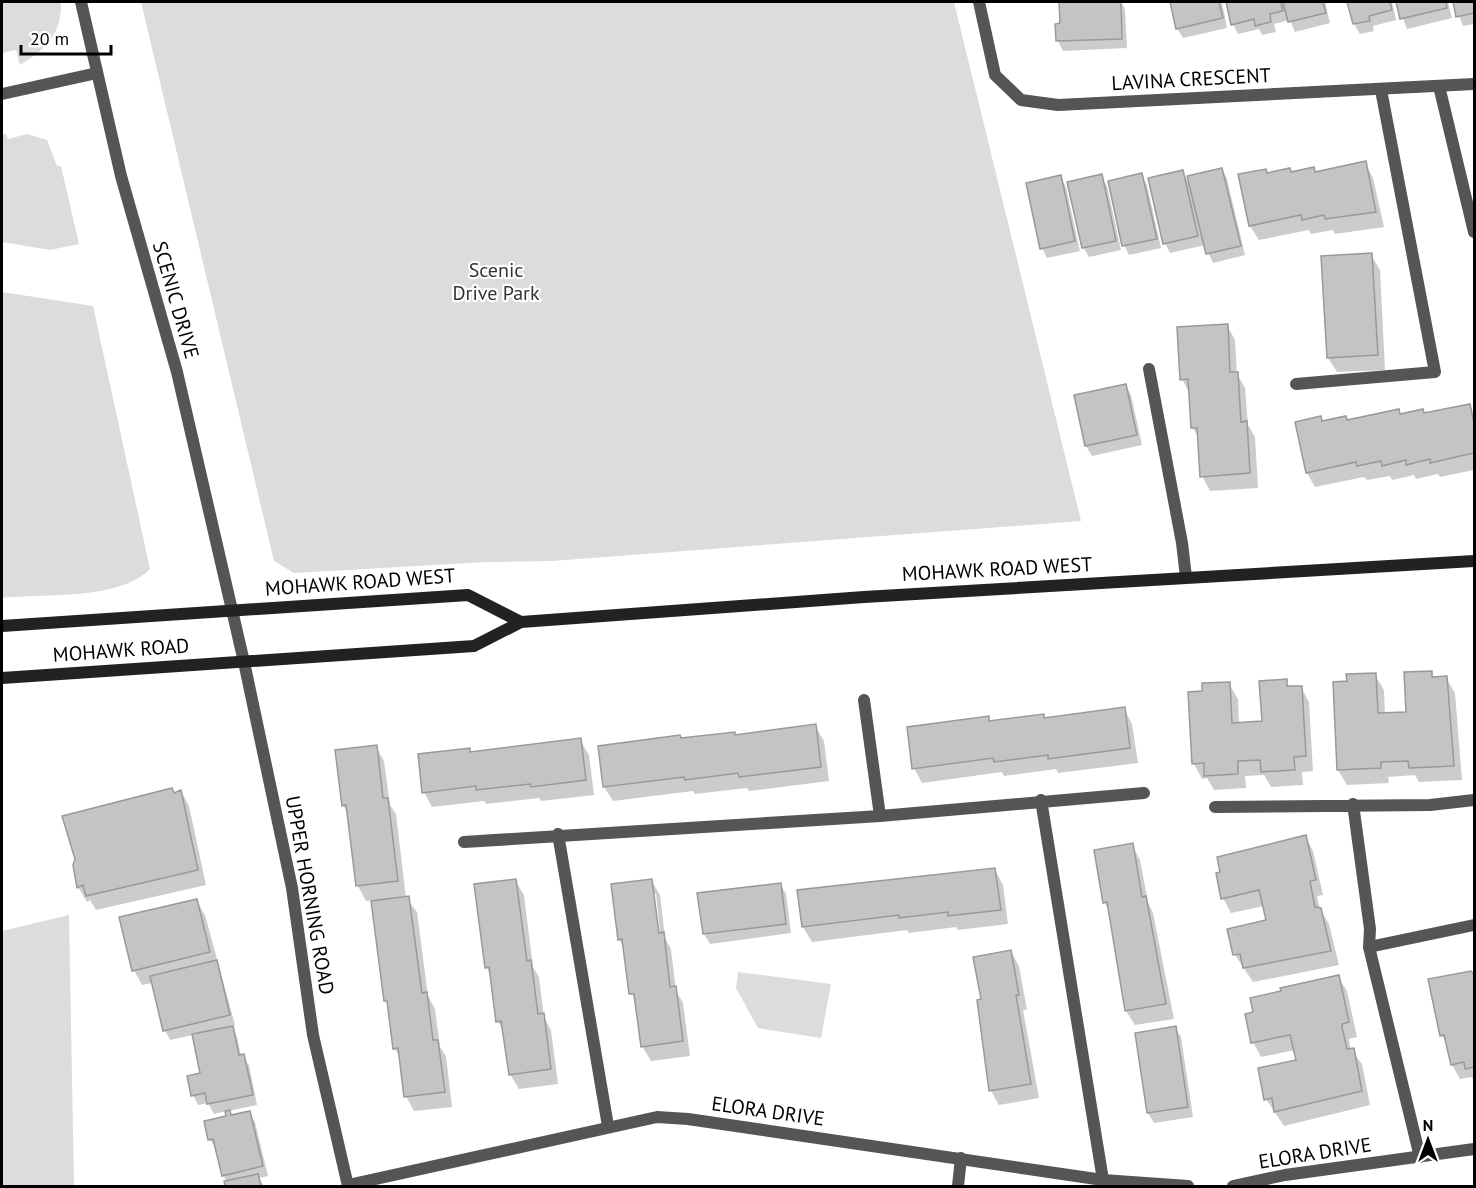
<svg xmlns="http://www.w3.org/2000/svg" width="1476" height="1188" font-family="'PT Sans',sans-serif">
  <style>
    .green { fill: #dcdcdc }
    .shadow { fill: #0003; fill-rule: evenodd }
    .building { fill: #c4c4c4; stroke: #999; stroke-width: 1.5 }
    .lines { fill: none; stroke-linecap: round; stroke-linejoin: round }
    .service { stroke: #555; stroke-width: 12 }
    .minor { stroke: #555; stroke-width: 12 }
    .tertiary { stroke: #555; stroke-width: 12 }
    .secondary { stroke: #222; stroke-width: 12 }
    .labels { text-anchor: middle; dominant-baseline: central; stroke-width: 4.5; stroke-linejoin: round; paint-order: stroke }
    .street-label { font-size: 20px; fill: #000; stroke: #fff }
    .park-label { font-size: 20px; fill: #333; stroke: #fff }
  </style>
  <rect width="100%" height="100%" fill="#fff"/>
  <path class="green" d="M2,2H61C62,34 46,49 20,65L16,50L2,53Z
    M141,2H954L1081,521L552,561L486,562L294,573L274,561Z
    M6,134L8,139L27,134L47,140L57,166H61L79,244L50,250L2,242V135Z
    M2,292L93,306L150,569C118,601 45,593 2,598Z
    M69,915L74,1186H2V931Z
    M738,972L831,984L821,1038L758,1028L736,988Z"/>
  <path class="shadow" d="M1061,2H1121L1125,9L1127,48L1063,51L1058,41L1062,25Z
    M1171,2H1222L1227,28L1183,38L1177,28Z
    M1228,2H1325L1330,23L1295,32L1290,20L1274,24L1276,32L1262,35L1259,29L1238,34L1233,24Z
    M1349,2H1392L1396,20L1373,26L1374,31L1360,34L1354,24Z
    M1397,2H1448L1452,18L1407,29Z
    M1454,2H1474V24L1463,26Z
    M1365,163L1373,178L1384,227L1335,234L1333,230L1311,234L1309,230L1259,240L1250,226L1267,174L1313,168L1316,173Z
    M1222,169L1227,179L1245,255L1213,263L1205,245L1170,253L1165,243L1182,171L1190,186Z
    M1141,175L1147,185L1161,248L1129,255L1124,245Z
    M1101,176L1107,186L1121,250L1089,257L1083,247Z
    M1060,177L1066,187L1080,251L1047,258L1042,248Z
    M1371,255L1380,270L1385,370L1337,372L1328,358Z
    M1227,325L1235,340L1237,374L1245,388L1248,425L1255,437L1258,488L1210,491L1202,476L1200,440L1193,428L1190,394L1182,379Z
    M1126,386L1131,395L1142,445L1092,456L1086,446L1076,396Z
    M1469,405L1474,414V470L1440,477L1438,474L1416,479L1414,475L1392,480L1390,476L1367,480L1364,477L1315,487L1307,473L1321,418L1323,422L1346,417L1348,421L1425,414Z
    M1431,672L1435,679L1446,678L1455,693L1462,780L1419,782L1415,775L1388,777L1389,783L1347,785L1338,770L1375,675L1384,690L1385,714L1408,713Z
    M1286,681L1290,688L1301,687L1309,702L1313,771L1302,772L1303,785L1271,787L1264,775L1245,776L1246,788L1214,790L1207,778L1202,779L1194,764L1204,693L1229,684L1238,699L1239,724L1263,723Z
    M1124,709L1132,724L1138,763L1058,773L1056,769L1004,776L1002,772L922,783L914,768L988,718L991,722L1043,716L1045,719Z
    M815,726L824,741L829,781L749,791L747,788L695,794L693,791L613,801L604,787L682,740L734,733L736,736Z
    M580,740L589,755L594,795L541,801L539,798L486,804L484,801L432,807L424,792L469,749L471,753Z
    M376,747L384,761L390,805L396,814L406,898L417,912L428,996L435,1009L440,1047L446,1056L452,1107L414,1111L406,1096L401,1060L395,1048L389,1007L386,1000L372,900L366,901L358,886L349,815L343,805Z
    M181,791L189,806L206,885L96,910L90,900L87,902L78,887L173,794Z
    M1305,836L1313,851L1323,895L1317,896L1320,909L1329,924L1339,965L1253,982L1235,955L1268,921L1264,906L1231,913L1223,898Z
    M1132,845L1140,860L1148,902L1153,913L1174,1019L1135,1025L1126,1011L1110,912L1104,902Z
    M995,870L1003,885L1008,924L958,930L956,927L909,933L907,930L812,942L803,927L799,891Z
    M515,880L524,895L533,967L539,977L544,1017L551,1030L558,1084L519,1089L510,1074L504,1033L498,1021L492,976L486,967Z
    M651,880L660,895L665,938L671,949L676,991L683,1003L690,1056L651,1061L642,1046L625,950L619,939ZM653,894H656L661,941H658Z
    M780,884L786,894L791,933L710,944L704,934Z
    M196,900L205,915L235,1025L231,1026L237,1037L241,1056L249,1065L257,1105L228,1111L232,1117L249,1113L255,1122L268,1176L259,1178L264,1186H227L217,1149L210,1140L228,1117L226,1111L214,1114L208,1103L198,1105L193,1095L202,1074L193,1035L170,1040L165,1030L153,983L142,985L134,970Z
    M1011,951L1019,966L1027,1010H1023L1039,1098L999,1105L991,1091L983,1000Z
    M1338,977L1347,991L1357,1037L1349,1039L1351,1050L1362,1064L1370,1105L1284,1126L1266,1099L1298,1061L1295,1050L1261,1057L1253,1042Z
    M1473,977H1474V1082L1472,1077L1460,1079L1452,1065L1448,1045L1442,1035Z
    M1175,1028L1181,1037L1193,1117L1154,1123L1148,1113L1137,1034Z"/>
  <path class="building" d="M1059,2H1121L1122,39L1056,41L1055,24L1060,23Z
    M1170,2H1219L1223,18L1176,29Z
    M1226,2H1281L1283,11L1270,14L1271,22L1255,26L1254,19L1231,25Z
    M1283,2H1323L1326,13L1288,22Z
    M1347,2H1390L1392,10L1369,16L1370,21L1353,24Z
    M1396,2H1446L1447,8L1400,19Z
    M1453,2H1474V13L1456,17Z
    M1366,161L1376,212L1325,219L1324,215L1302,220L1301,215L1249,226L1238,174L1266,169L1267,173L1290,168L1291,172L1314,167L1315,172Z
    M1222,168L1241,246L1206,254L1187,176Z
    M1183,170L1198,236L1163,244L1148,178Z
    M1142,173L1157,239L1122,246L1108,181Z
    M1102,174L1116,241L1082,248L1067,182Z
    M1061,175L1075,241L1040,249L1026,183Z
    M1372,253L1378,355L1327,358L1321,256Z
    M1228,324L1230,372H1238L1241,422L1247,421L1250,473L1200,477L1197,428H1191L1188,379L1180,380L1177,327Z
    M1126,384L1137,435L1085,446L1074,395Z
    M1470,404L1474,423V453L1430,463V459L1406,465V460L1382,466L1381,461L1357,466L1356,462L1306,473L1295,422L1321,416L1322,421L1346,416L1347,420L1399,409L1400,414L1423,409L1424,413Z
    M1432,671V677L1447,676L1454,766L1409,768L1408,761L1381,762V768L1337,770L1333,682L1347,681L1346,674L1376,673L1378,713L1406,712L1404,672Z
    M1287,679V686H1302L1306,756L1294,757L1295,770L1261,772L1260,760L1238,761V774L1204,776V763L1192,764L1188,692L1202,691V683L1230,682L1232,723L1262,721L1259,681Z
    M1125,707L1130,748L1048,759V755L994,762L993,758L912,769L907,727L989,716V721L1044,714V718Z
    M816,724L821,767L739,777L738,773L685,780L684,777L603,787L598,746L680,735L681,738L735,732V735Z
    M581,738L586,780L531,787L530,784L476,790V786L422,793L418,754L470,748V752Z
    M377,745L383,798H388L398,881L356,886L346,805L342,806L335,750Z
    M172,788L174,793L181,790L198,870L86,896L83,885L77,888L73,865L75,859L62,816Z
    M1306,835L1316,880L1310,881L1315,907L1321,908L1331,951L1243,968L1240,954L1233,955L1227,929L1266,920L1259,890L1221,899L1216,873L1220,872L1217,857Z
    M1133,843L1142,897L1146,896L1166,1004L1125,1011L1107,902L1103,903L1094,850Z
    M995,868L1001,910L948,916V912L899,918V915L802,927L797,890Z
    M516,879L527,961L531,960L538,1014L544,1013L551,1069L509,1075L501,1021L496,1022L489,967L485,968L474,884Z
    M652,879L659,933L664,932L670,987L676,986L683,1041L641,1047L634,994H629L622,939L618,940L611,884Z
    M781,883L786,924L703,934L697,893Z
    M409,896L422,993L427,992L433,1040H438L445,1092L404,1097L398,1048L393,1049L387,1001H384L371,901Z
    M197,899L210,952L132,971L119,917Z
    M1011,950L1019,995H1016L1031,1084L989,1091L977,1000L981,999L973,957Z
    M217,960L230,1015L163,1031L150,976Z
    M1471,971L1474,975V1067L1465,1069L1464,1062L1451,1065L1444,1035L1440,1036L1428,979Z
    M1339,975L1349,1022L1342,1024V1027L1347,1049L1354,1048L1362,1091L1274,1112L1272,1098L1264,1100L1258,1068L1296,1060L1290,1035L1251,1043L1245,1014L1253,1012L1250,998L1281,991L1280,988Z
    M233,1026L239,1055L244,1054L253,1095L207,1104L205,1093L191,1096L187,1076L200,1073L192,1034Z
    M1176,1026L1188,1107L1147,1113L1135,1033Z
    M230,1110L231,1115L250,1111L263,1166L222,1176L213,1139L208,1140L204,1121L226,1116L225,1111Z
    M258,1174L261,1186H225L224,1181Z"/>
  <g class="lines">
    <path class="service" d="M1439,86L1474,232
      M1149,369L1182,543L1186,577
      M1296,384L1435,372L1381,90
      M864,700L880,816
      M1041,800L1103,1180
      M1353,804L1370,929L1369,947L1420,1157
      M1215,807L1430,805L1474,800
      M558,834L608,1126
      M464,842L880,816L1144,793
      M1369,947L1474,925"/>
    <path class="minor" d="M979,2L995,75L1021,100L1058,105L1474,84
      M2,94L97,73
      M244,662L292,888L313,1035L348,1186
      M348,1185L657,1117L688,1119L1103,1180L1188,1186
      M958,1186L961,1158
      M1233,1186L1285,1175L1474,1149"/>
    <path class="tertiary" d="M81,2L121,176L177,372L244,662"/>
    <path class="secondary" d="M2,626L468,595L521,622
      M2,678L474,646L521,622L864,597L1474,561"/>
  </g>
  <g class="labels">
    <g class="street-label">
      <text transform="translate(1191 79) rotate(-3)">LAVINA CRESCENT</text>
      <text transform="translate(176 300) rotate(74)">SCENIC DRIVE</text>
      <text transform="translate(997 569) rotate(-3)">MOHAWK ROAD WEST</text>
      <text transform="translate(360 582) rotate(-4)">MOHAWK ROAD WEST</text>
      <text transform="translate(121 650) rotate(-4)">MOHAWK ROAD</text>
      <text transform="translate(310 895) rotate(80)">UPPER HORNING ROAD</text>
      <text transform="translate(768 1111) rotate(8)">ELORA DRIVE</text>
      <text transform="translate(1315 1153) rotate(-9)">ELORA DRIVE</text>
    </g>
    <g class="park-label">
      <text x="496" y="270">Scenic<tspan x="496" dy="23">Drive Park</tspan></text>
    </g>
  </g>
  <rect width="1476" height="1188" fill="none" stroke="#000000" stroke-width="6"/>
  <g transform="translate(1428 1140)" stroke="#ffffff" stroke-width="4.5" paint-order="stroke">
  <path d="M0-4.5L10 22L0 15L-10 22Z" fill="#000000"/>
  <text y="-9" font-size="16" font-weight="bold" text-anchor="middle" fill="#000000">N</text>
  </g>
  <path d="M21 45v9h90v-9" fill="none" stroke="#000000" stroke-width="3"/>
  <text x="30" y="45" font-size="18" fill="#000000" stroke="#ffffff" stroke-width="4.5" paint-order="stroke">20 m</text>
</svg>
